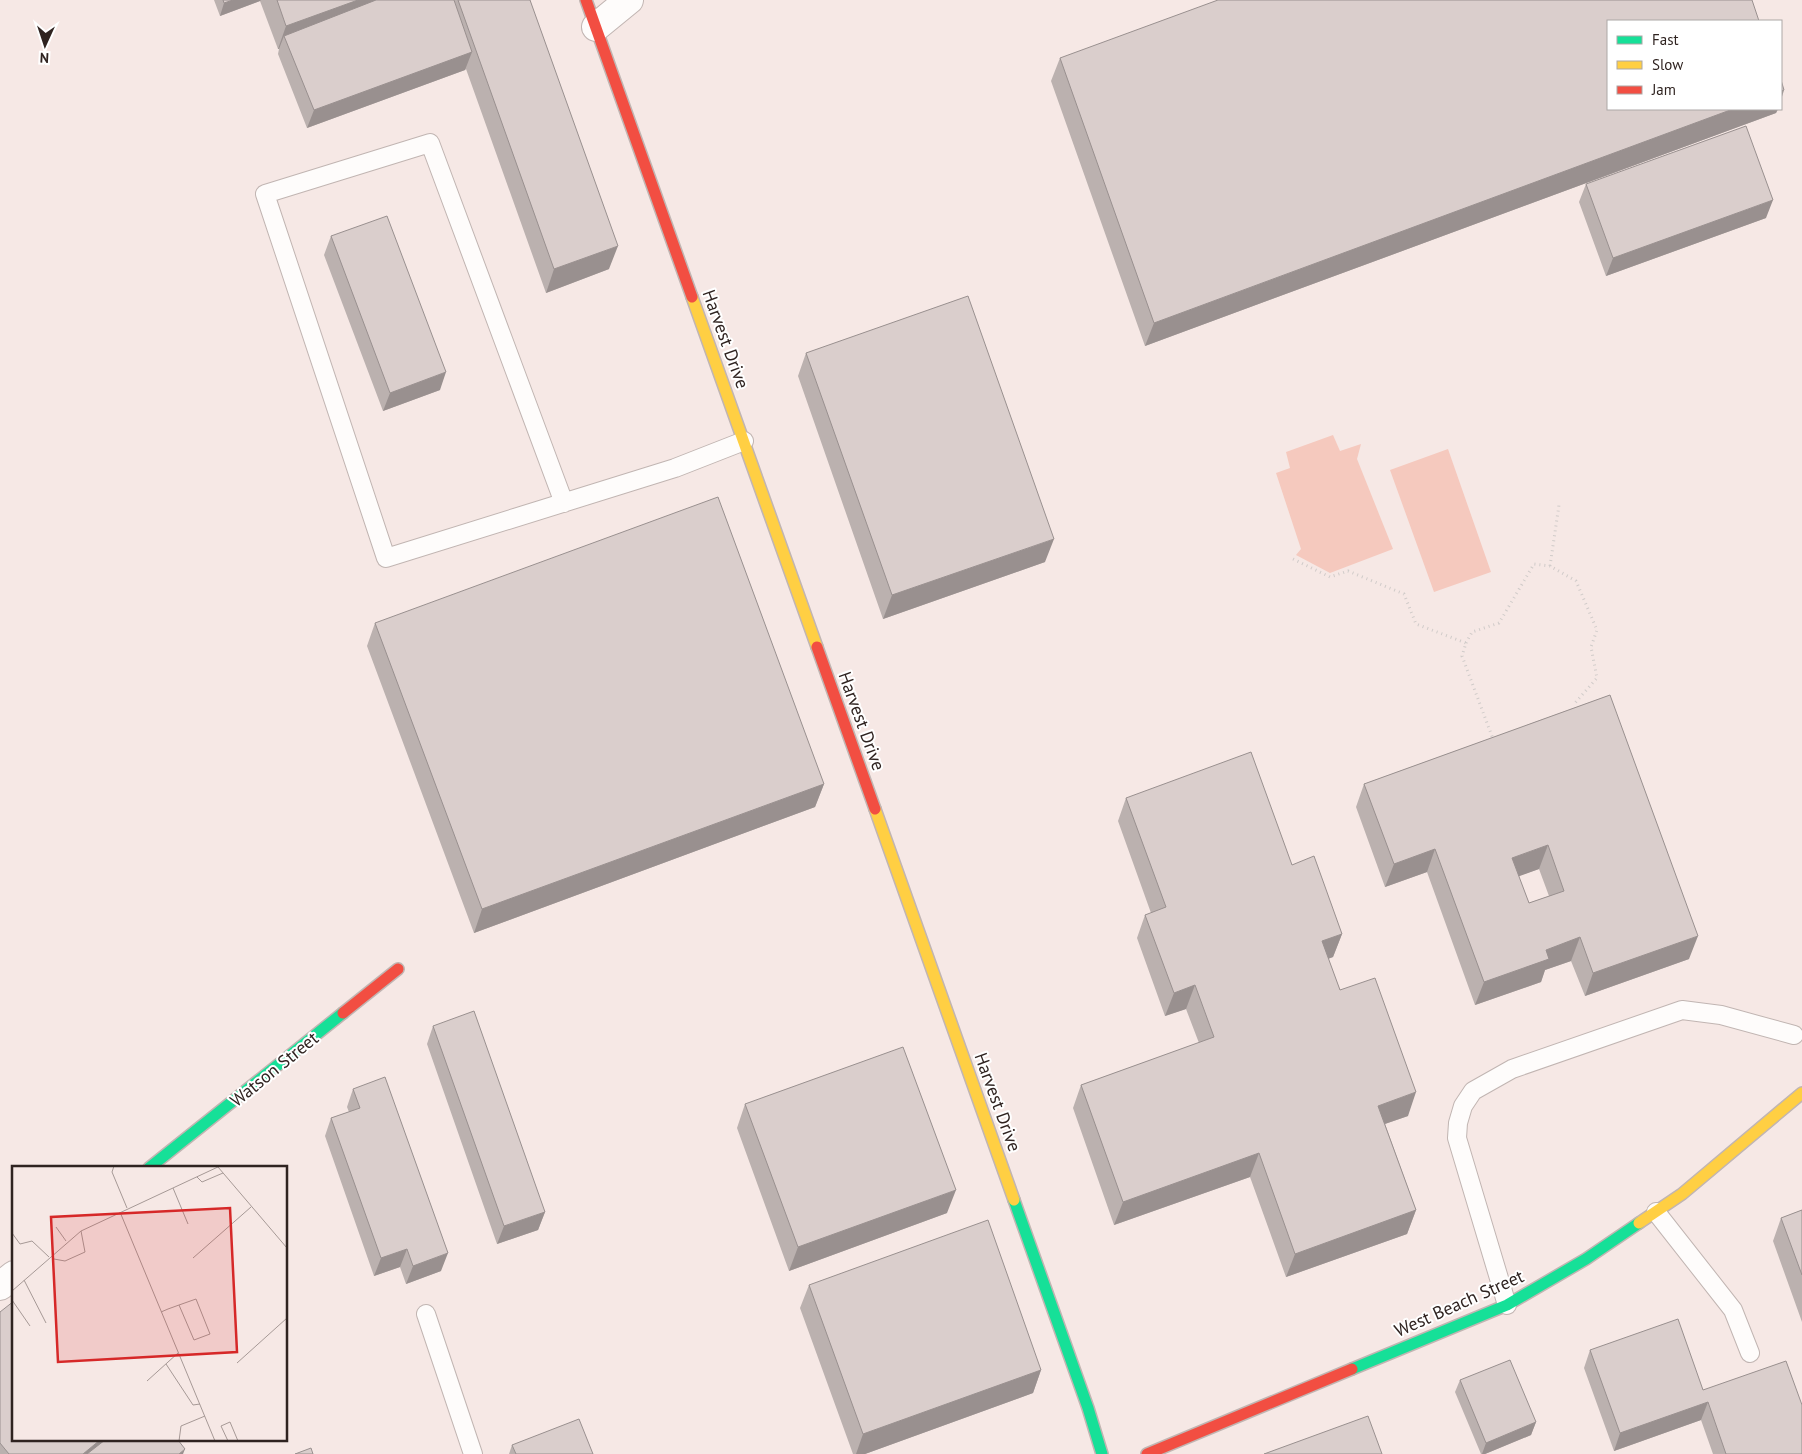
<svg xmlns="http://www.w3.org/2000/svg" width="1802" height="1454" font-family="'PT Sans',sans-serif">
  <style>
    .grass { fill: #f5c9be }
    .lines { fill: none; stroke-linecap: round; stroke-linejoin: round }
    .lane-casing { stroke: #c1b5b2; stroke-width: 20 }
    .street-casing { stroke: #c1b5b2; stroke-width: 30 }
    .fast-casing { stroke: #c1b5b2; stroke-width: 14 }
    .slow-casing { stroke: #c1b5b2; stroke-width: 14 }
    .jam-casing { stroke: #c1b5b2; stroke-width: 14 }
    .path { stroke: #d0cbc9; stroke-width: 3; stroke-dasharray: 1 4; stroke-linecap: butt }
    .lane { stroke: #fefcfb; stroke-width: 18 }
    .street { stroke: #fefcfb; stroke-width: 28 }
    .fast { stroke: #16e098; stroke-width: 11 }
    .slow { stroke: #ffcf43; stroke-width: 11 }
    .jam { stroke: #f24e42; stroke-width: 11 }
    .wall { fill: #bbb1af; fill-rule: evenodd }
    .shaded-wall { fill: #99908f }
    .building { fill: #dacecc; stroke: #99908f; fill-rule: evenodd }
    .labels { text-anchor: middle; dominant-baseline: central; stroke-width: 4; stroke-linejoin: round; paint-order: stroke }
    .street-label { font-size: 18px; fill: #2f2320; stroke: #fff }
    .inset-road { fill: none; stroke: #a69996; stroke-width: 1 }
    .view { fill: #d62828; fill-opacity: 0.15; stroke: #d62828; stroke-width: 2.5 }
    .inset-edge { fill: none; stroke: #2f2320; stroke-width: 2.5 }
  </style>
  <rect width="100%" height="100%" fill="#f6e8e5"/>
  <path class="grass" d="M1333,435L1340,451L1361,444L1357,459L1393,549L1330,573L1296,555L1301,549L1276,473L1290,468L1286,452Z
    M1448,449L1491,572L1434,592L1390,470Z"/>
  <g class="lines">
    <g class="lane-casing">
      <path id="lane" d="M564,503L430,143L265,194L386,558L675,468L744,441
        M1656,1212L1733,1310L1750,1353
        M1507,1305L1457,1138L1458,1123L1463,1106L1473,1091L1512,1069L1682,1010L1721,1015L1794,1035
        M426,1314L473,1454"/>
    </g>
    <g class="street-casing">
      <path id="street" d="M596,27L629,0
        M0,1286L14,1275"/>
    </g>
    <g class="fast-casing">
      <path id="fast" d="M149,1168L343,1013
        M1014,1200L1088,1408L1102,1454
        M1352,1369L1507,1305L1586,1259L1639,1223"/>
    </g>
    <g class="slow-casing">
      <path id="slow" d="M692,297L817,647
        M875,809L1014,1200
        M1639,1223L1682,1194L1802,1093"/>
    </g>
    <g class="jam-casing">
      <path id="jam" d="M586,0L692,297
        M817,647L875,809
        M343,1013L398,969
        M1147,1454L1352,1369"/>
    </g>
    <path class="path" d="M1293,559L1330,577L1348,571L1404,594L1416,624L1466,643L1462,656L1493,739
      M1550,566L1559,505
      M1466,643L1472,632L1499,623L1534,564L1550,566L1576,581L1597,630L1591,647L1597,678L1575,703"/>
    <use href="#lane" class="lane"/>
    <use href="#street" class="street"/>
    <use href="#fast" class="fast"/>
    <use href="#slow" class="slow"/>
    <use href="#jam" class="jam"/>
  </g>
  <path class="wall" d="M214,0H530L609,269L546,293L466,69L465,70L307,128L278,54L279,49H278L260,1L220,16Z
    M1060,58L1608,109H1778L1776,113L1145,346L1051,81Z
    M1586,184L1766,218L1606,276L1579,202Z
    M331,236L440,390L383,411L324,255Z
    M806,353L1045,562L883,619L798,376Z
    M375,623L824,784L815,807L474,933L367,646Z
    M1610,695L1689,959L1585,996L1571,961L1545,970L1541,982L1475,1005L1427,872L1385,887L1356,807L1364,784ZM1539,869L1549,896L1529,903L1518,876Z
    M1126,798L1292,865L1342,934L1333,957L1328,959L1340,990L1408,1116L1385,1124L1416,1210L1407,1234L1286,1277L1250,1177L1114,1225L1073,1108L1081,1085L1199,1043L1186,1009L1165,1016L1137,938L1145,915L1151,913L1118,821Z
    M433,1026L545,1212L538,1230L497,1244L427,1044Z
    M353,1089L441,1271L406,1284L400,1267L374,1276L325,1136L331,1118L349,1112L347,1107Z
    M745,1104L947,1213L789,1271L737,1128Z
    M1802,1210V1322L1773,1241L1781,1218Z
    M809,1285L1041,1370L1033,1393L865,1454H853L800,1308Z
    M0,1312L183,1454H0Z
    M1590,1350L1703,1390L1802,1454H1713L1701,1420L1614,1451L1584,1368Z
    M1460,1380L1536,1422L1531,1435L1485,1454H1481L1455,1392Z
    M512,1445L593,1454H509Z"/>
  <path class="shaded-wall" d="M233,0H261L260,1L220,16L224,3Z
    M358,0H414L284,36L279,49H278L286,26Z
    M472,52L465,70L307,128L314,110Z
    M1784,90L1781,100V91Z
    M1733,109H1778L1776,113L1145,346L1154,323Z
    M1773,200L1766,218L1606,276L1613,258Z
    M618,246L609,269L546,293L554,269Z
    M446,372L440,390L383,411L390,393Z
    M1054,539L1045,562L883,619L892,595Z
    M824,784L815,807L474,933L482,909Z
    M1548,845L1539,869L1503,882L1512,858Z
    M1435,849L1427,872L1385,887L1394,864Z
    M1342,934L1333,957L1313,964L1322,941Z
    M1698,936L1689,959L1585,996L1593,973Z
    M1580,937L1571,961L1545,970L1541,982L1475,1005L1484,982L1546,950Z
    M1195,985L1186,1009L1165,1016L1174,993Z
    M1416,1092L1408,1116L1370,1129L1378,1106Z
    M1259,1153L1250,1177L1114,1225L1123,1202Z
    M956,1190L947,1213L789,1271L798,1247Z
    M1416,1210L1407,1234L1286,1277L1295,1254Z
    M545,1212L538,1230L497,1244L504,1226Z
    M407,1249L400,1267L374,1276L381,1258Z
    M448,1253L441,1271L406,1284L413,1266Z
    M1041,1370L1033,1393L865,1454H856L863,1434Z
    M1708,1402L1701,1420L1614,1451L1620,1433Z
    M1536,1422L1531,1435L1485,1454H1482L1486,1443Z
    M100,1440H120L103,1454H83Z
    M185,1449L183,1454H179Z"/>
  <path class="building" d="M223,0H233L224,3Z
    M277,0H358L286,26Z
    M376,0H454L472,52L314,110L284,36Z
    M458,0H530L618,246L554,269Z
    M1218,0H1752L1759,21H1608V109H1733L1154,323L1060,58Z
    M1781,80L1784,90L1781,91Z
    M1746,126L1773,200L1613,258L1586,184Z
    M387,216L446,372L390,393L331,236Z
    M968,296L1054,539L892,595L806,353Z
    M718,497L824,784L482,909L375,623Z
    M1610,695L1698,936L1593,973L1580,937L1546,950L1549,959L1484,982L1435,849L1394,864L1364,784ZM1548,845L1564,891L1529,903L1512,858Z
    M1251,752L1292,865L1314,856L1342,934L1322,941L1340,990L1375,978L1416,1092L1378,1106L1416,1210L1295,1254L1259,1153L1123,1202L1081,1085L1214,1037L1195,985L1174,993L1145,915L1166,907L1126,798Z
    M474,1011L545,1212L504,1226L433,1026Z
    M903,1047L956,1190L798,1247L745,1104Z
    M385,1077L448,1253L413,1266L407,1249L381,1258L331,1118L360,1108L353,1089Z
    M1802,1210V1275L1781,1218Z
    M988,1220L1041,1370L863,1434L809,1285Z
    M14,1301V1440H100L83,1454H9L0,1443V1312Z
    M1678,1319L1703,1390L1786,1361L1802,1405V1454H1726L1708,1402L1620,1433L1590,1350Z
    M1510,1360L1536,1422L1486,1443L1460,1380Z
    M1368,1416L1382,1454H1264Z
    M579,1419L593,1454H516L512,1445Z
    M105,1440H178L185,1449L179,1454H87Z
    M311,1448L313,1454H295Z"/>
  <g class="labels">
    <g class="street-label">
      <text transform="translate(726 339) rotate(70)">Harvest Drive</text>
      <text transform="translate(862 721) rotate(70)">Harvest Drive</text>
      <text transform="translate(274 1069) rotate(-39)">Watson Street</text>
      <text transform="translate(998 1102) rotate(70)">Harvest Drive</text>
      <text transform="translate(1459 1303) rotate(-24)">West Beach Street</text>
    </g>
  </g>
  <g transform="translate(12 1166)">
    <rect width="275" height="275" fill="#f6e8e5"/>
    <path class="inset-road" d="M102,0L100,6L115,42M206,1L275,82M185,11L190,16L211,7M161,22L176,58M108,46L203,275M44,61L54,75M0,67L8,78L20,75L37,91M181,92L239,41M42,93L53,95L73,86L69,65M12,114L34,157M0,125L69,65L208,0M0,134L18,160M149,146L156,143L167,139L184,133L198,168L182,174L167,139M225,197L275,152M154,198L181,239L188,238M135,215L166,187M167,275L169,260L193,250M216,275L209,260L218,256L226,275"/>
    <path class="view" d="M218,42L225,186L46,196L39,51Z"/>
    <rect width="275" height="275" class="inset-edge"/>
  </g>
  <rect x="1607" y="20" width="175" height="90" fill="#ffffff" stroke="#aca7a6"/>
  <rect x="1617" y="36" width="25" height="8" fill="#16e098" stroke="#aca7a6"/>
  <text x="1652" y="45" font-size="15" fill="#2f2320">Fast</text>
  <rect x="1617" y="61" width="25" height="8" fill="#ffcf43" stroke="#aca7a6"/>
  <text x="1652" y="70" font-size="15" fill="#2f2320">Slow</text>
  <rect x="1617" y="86" width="25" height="8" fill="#f24e42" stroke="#aca7a6"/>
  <text x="1652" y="95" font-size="15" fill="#2f2320">Jam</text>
  <g transform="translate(45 45) rotate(183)" stroke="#ffffff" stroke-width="4" paint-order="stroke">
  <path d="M0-4L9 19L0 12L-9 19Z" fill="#2f2320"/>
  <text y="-8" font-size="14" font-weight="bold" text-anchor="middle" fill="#2f2320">N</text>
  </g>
</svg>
